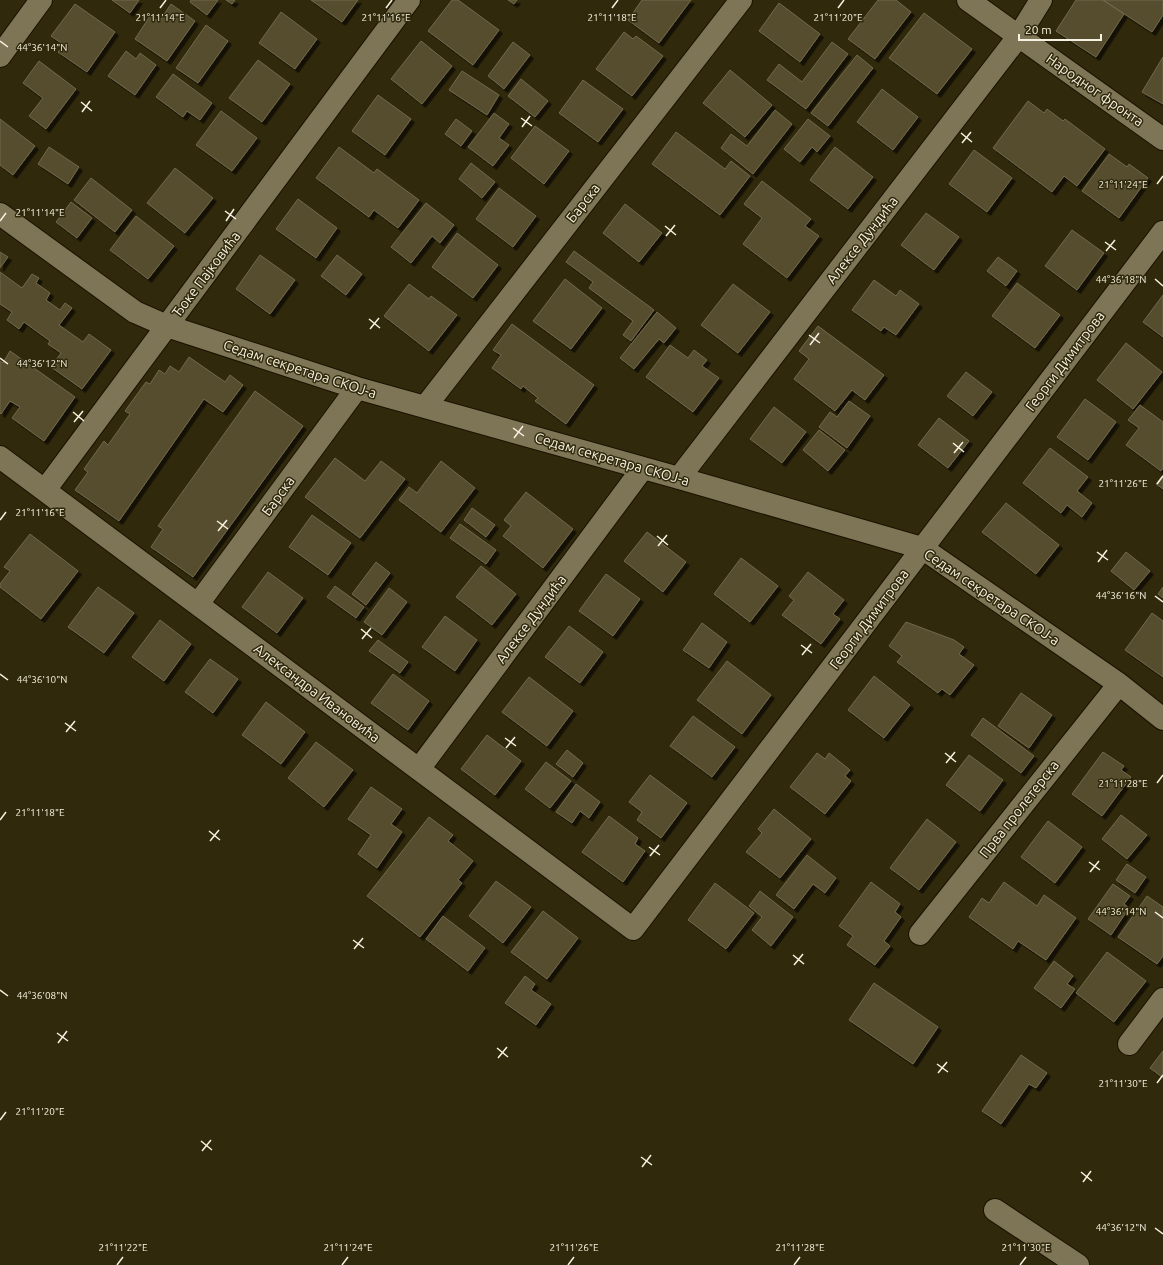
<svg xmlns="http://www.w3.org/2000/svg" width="1163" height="1265" font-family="Ubuntu,sans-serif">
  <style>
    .building { fill: #554d2f; stroke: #71694b; filter: url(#shadow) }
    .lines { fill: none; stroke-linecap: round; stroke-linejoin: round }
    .minor-casing { stroke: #191200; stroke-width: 24 }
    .minor { stroke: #7e7556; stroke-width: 22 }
    .ticks { fill: none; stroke: #f6f2e1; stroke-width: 1.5 }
    .labels { text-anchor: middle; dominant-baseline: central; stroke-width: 3; stroke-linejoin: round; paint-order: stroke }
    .street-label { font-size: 14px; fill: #f6f2e1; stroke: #31290c }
    .ticks-label { font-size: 10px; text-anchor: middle; fill: #f6f2e1; stroke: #31290c; stroke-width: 3; stroke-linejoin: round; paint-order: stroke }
  </style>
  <defs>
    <filter id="shadow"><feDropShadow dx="3.5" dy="3.5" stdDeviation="0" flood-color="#0009"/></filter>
  </defs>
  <rect width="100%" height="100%" fill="#31290c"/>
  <path class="building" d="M112,0H139L130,13Z
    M191,0H218L207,15L190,2Z
    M226,0H235L232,4Z
    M311,0H358L342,22Z
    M452,0H458L499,30L473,65L428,31Z
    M508,0H517L514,4Z
    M642,0H691L659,43L628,20Z
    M878,0H896L911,12L875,59L848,39Z
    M1076,0H1103L1124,14L1096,57L1056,31Z
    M1103,0H1163V15L1152,32Z
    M779,3L820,34L800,62L759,31Z
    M75,4L115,32L87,72L58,52L64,45L51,36Z
    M171,4L195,21L167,61L135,39L150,16L159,22Z
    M281,12L317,39L295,69L259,43Z
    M924,13L972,49L937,94L889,58Z
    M206,25L228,41L198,83L176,68Z
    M624,32L633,39L636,36L663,56L632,96L596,69Z
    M421,41L452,66L422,104L391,79Z
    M513,42L530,55L504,89L488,76Z
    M832,42L848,54L806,109L767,80L779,64L802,82Z
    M126,51L136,59L140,53L156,65L135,95L108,76Z
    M857,55L873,68L828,126L811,113Z
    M1163,57V104L1142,92Z
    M258,60L290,84L262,122L229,98Z
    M39,61L76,89L46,129L29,116L43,98L23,83Z
    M730,70L772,105L745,137L703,103Z
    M462,71L499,95L487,115L449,90Z
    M173,74L212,103L200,120L187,111L183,117L156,97Z
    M521,79L548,101L535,117L508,96Z
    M583,80L623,109L598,142L559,113Z
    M882,89L918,117L893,150L857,122Z
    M378,95L411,119L385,155L352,131Z
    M1028,101L1044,113L1047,109L1063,121L1065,119L1105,149L1077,186L1064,176L1052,192L993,148Z
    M775,110L792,124L753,174L721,148L731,134L747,146Z
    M221,111L257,138L232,171L196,145Z
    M494,113L509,124L499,138L509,145L493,166L468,147Z
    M0,119L35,146L13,175L0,165Z
    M456,119L472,131L461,146L445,134Z
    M808,119L830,136L817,152L812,147L800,162L784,149Z
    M535,126L569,151L544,184L511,158Z
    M676,132L725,169L731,161L750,176L720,215L652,164Z
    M49,147L79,167L68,184L38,164Z
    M339,147L374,173L377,169L419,200L398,228L374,210L369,217L316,178Z
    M835,147L873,177L848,209L810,180Z
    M974,150L1012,178L987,212L949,184Z
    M1109,154L1127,167L1129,164L1148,178L1119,218L1082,191Z
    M471,163L495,182L482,198L459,179Z
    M175,168L213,198L185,233L147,203Z
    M91,178L132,210L115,232L74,200Z
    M762,181L811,219L805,226L819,236L787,278L743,244L762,218L744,204Z
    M499,188L536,216L513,247L476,219Z
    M298,199L337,228L316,258L276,229Z
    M71,202L92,218L77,238L56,222Z
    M426,203L454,225L440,243L432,236L411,263L391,247Z
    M625,204L662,233L639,262L603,233Z
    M926,213L959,237L934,270L901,245Z
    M136,216L174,246L148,279L110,250Z
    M1072,230L1104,253L1077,290L1045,266Z
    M457,233L498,265L473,298L432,267Z
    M574,251L654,310L631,341L623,335L633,321L589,288L593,282L566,262Z
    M0,252L8,257L0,268Z
    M260,255L295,280L270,314L236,289Z
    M337,255L362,274L346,295L321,276Z
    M998,257L1017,271L1006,286L987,271Z
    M0,272L22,288L32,274L39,278L36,283L50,293L46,300L60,310L65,303L72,308L59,325L83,342L89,334L111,350L82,389L51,367L61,353L48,344L50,341L24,322L19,329L7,320L12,312L0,304Z
    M565,279L602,308L571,349L533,321Z
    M874,280L896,296L900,290L919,304L896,335L884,327L881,331L852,310Z
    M1017,283L1060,315L1035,348L992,316Z
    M409,284L429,299L431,296L457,315L429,351L384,316Z
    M733,284L770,312L738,353L701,325Z
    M1163,295V337L1143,322Z
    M657,312L676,328L664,343L659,339L634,369L620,358Z
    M512,324L594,385L566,424L535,401L538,398L523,386L521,389L492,368L501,355L493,350Z
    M818,326L884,375L865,400L852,390L835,411L794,379L809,359L799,351Z
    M1126,343L1162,372L1133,409L1097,380Z
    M670,345L688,358L694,350L707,360L702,366L719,378L693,412L646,377Z
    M10,351L75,397L44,441L12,418L20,407L10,401L1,414L0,413V361L3,363Z
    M189,357L225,382L230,375L243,385L223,412L204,399L119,521L75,490L88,472L84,469L104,441L108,445L130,414L125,411L146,382L150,384L159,370L165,374L170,366L179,372Z
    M966,372L992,392L973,416L947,396Z
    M255,391L303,426L193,577L151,547L163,529L158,526Z
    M1085,399L1116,422L1088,460L1057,437Z
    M849,401L870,416L847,448L819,427L830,412L837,417Z
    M1140,405L1163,422V468L1161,471L1126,445L1139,428L1128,420Z
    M774,407L806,432L782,463L750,439Z
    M939,418L969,441L948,468L918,445Z
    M819,430L845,450L828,471L803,450Z
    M1050,448L1088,477L1077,491L1092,503L1082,517L1067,505L1061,513L1023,483Z
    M335,458L365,481L381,461L405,479L360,538L305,497Z
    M441,461L475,488L441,532L399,500L409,487L417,493Z
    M1163,475V489L1156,484Z
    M526,492L573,529L543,568L503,536L511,526L504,520Z
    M1006,503L1059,545L1036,574L982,532Z
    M472,508L495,525L486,537L464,520Z
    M312,515L351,543L328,575L289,547Z
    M460,524L496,550L486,564L450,538Z
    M647,532L686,562L663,592L624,561Z
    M30,534L78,571L41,619L0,587V584L10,571L4,567Z
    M1126,552L1150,571L1134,590L1111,571Z
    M741,558L778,586L750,622L714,594Z
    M376,562L390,573L366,605L352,594Z
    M481,566L516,594L492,625L456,597Z
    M268,572L303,598L277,633L242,607Z
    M808,572L844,600L833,614L840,619L821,644L782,615L794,600L789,596Z
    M606,574L640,599L613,636L579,611Z
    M335,586L364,607L356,618L327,597Z
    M98,587L134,613L104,653L68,627Z
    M1163,587V598L1158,594Z
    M389,588L407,602L382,635L364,622Z
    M1152,613L1163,621V677L1125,650Z
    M445,616L477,640L455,671L422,647Z
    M160,620L191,644L164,681L132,657Z
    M906,622L954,640L964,647L959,654L974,665L950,695L942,689L938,693L897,662L902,656L889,646Z
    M702,623L727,642L709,668L683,650Z
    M569,626L603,652L580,683L545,657Z
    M378,640L408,662L400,673L369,651Z
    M210,659L238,679L213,713L185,692Z
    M727,661L771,695L742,734L697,700Z
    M393,674L429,701L408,730L371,703Z
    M874,676L910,705L884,738L848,710Z
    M529,677L573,711L547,746L502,712Z
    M1021,693L1052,715L1029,748L998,726Z
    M266,702L305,732L281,764L242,735Z
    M693,716L735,747L712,777L670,746Z
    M983,718L1034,756L1021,773L971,735Z
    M487,735L521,761L495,795L461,769Z
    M316,742L353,770L324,807L288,778Z
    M567,750L583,763L573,777L556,764Z
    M1103,752L1124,766L1121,770L1131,777L1102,816L1072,794Z
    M817,753L825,759L829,753L850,770L845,776L851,781L825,814L790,787Z
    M969,755L1003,780L980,811L946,785Z
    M546,762L571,781L550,808L525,789Z
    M650,775L687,803L661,838L637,820L642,812L629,802Z
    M576,784L600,802L589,818L580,811L572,823L556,812Z
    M371,787L402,809L391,824L402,832L377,868L358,854L371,835L348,819Z
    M774,809L811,839L780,878L746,852L762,833L758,829Z
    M1121,815L1147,835L1127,859L1102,839Z
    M609,816L638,838L635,844L645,851L623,882L582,852Z
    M429,817L453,835L448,841L473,861L458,880L462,883L420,937L367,896Z
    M927,819L956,842L919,890L890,868Z
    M1048,821L1082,847L1055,883L1021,857Z
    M807,855L836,878L825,893L813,884L794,909L776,895Z
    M1127,864L1146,877L1135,893L1116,880Z
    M496,881L531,907L503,943L469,916Z
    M871,882L900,904L895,912L901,917L884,941L890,946L875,965L847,945L853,936L839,926Z
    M1004,882L1037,906L1044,895L1076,918L1046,960L1018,941L1013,949L969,917L982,898L989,903Z
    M715,883L754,913L726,949L688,920Z
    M1113,884L1130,896L1124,904L1129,908L1111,935L1088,919Z
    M760,891L793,917L771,946L752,930L762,917L749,906Z
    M1147,896L1163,907V956L1157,964L1118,937Z
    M543,911L578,938L547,979L511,952Z
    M443,916L485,948L468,971L426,939Z
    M1107,952L1146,981L1114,1022L1076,993Z
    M1054,961L1073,976L1067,984L1075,989L1061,1008L1034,988Z
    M525,976L535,984L531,990L551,1004L536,1025L505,1003Z
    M874,983L938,1027L913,1064L849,1020Z
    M1163,1051V1078L1150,1068Z
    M1021,1055L1047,1073L1036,1088L1029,1084L1001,1124L982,1111Z"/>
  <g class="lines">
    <g class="minor-casing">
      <path id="minor" d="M968,0L1163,139
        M0,56L41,0
        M0,214L135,312L167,326L357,388L679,478L922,548L1119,684L1163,719
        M425,407L741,0
        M0,457L633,929L1163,232
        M679,478L1018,37L1041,0
        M45,490L409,0
        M198,604L357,388
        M419,769L643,468
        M920,934L1119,684
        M1129,1044L1163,999
        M995,1210L1078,1265"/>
    </g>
    <use href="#minor" class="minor"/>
  </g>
  <path class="ticks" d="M160,8L166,0M386,8L392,0M612,8L618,0M838,8L844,0M0,41L8,47M81,102L92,111M82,112L90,101M521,118L532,126M522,127L530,116M961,133L972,142M962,143L971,132M1157,184L1163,176M225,211L236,219M0,221L6,213M226,221L234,209M665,226L676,235M666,236L675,225M1105,242L1116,250M1106,251L1115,240M1155,279L1163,286M369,319L380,328M370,329L379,318M809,335L820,343M810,345L819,333M0,358L8,364M73,412L84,421M74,422L83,411M513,428L524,436M514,438L523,426M953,443L964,452M954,453L963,442M1157,484L1163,476M0,520L6,512M217,521L228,529M218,531L227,520M657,536L668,545M658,546L667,535M1097,552L1108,560M1098,562L1107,550M1155,596L1163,602M361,629L372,638M362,639L371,628M801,645L812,653M802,655L811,644M0,674L8,680M65,723L76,731M66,732L75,721M505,738L516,746M506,748L515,737M945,753L956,762M946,763L955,752M1157,783L1163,775M0,820L6,812M209,831L220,840M210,841L219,830M649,847L660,855M650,856L659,845M1089,862L1100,870M1090,872L1099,861M1155,912L1163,918M353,940L364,948M354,949L363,938M793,955L804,964M794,965L803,954M0,990L8,996M57,1033L68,1041M58,1043L67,1031M497,1048L508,1057M498,1058L507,1047M937,1064L948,1072M938,1073L947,1062M1157,1083L1163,1075M0,1120L6,1112M201,1141L212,1150M202,1151L211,1140M641,1157L652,1165M642,1167L651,1155M1081,1172L1092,1181M1083,1182L1091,1171M1155,1228L1163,1234M117,1265L123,1257M342,1265L348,1257M568,1265L574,1257M794,1265L800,1257M1020,1265L1026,1257"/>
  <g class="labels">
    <g class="street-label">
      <text transform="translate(1095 90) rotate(35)">Народног фронта</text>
      <text transform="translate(583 203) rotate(-52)">Барска</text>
      <text transform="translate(862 240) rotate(-52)">Алексе Дундића</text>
      <text transform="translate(206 274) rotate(-53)">Ђоке Пајковића</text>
      <text transform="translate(1065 361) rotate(-53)">Георги Димитрова</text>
      <text transform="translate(300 369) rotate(18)">Седам секретара СКОЈ-а</text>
      <text transform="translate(612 459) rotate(16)">Седам секретара СКОЈ-а</text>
      <text transform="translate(278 496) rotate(-54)">Барска</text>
      <text transform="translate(992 597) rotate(34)">Седам секретара СКОЈ-а</text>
      <text transform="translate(531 619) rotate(-53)">Алексе Дундића</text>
      <text transform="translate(869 619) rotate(-53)">Георги Димитрова</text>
      <text transform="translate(317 693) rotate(37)">Александра Ивановића</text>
      <text transform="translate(1019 809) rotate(-52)">Прва пролетерска</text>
    </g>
  </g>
  <g class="ticks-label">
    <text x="160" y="21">21°11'14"E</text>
    <text x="386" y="21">21°11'16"E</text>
    <text x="612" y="21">21°11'18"E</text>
    <text x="838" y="21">21°11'20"E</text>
    <text x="42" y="51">44°36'14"N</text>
    <text x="1123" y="188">21°11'24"E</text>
    <text x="40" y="216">21°11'14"E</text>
    <text x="1121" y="283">44°36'18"N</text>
    <text x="42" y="367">44°36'12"N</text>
    <text x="1123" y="487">21°11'26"E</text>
    <text x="40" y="516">21°11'16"E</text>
    <text x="1121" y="599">44°36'16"N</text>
    <text x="42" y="683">44°36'10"N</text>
    <text x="1123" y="787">21°11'28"E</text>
    <text x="40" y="816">21°11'18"E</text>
    <text x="1121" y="915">44°36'14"N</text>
    <text x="42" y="999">44°36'08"N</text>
    <text x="1123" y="1087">21°11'30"E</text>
    <text x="40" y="1115">21°11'20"E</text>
    <text x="1121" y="1231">44°36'12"N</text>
    <text x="123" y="1251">21°11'22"E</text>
    <text x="348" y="1251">21°11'24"E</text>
    <text x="574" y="1251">21°11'26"E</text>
    <text x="800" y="1251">21°11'28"E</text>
    <text x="1026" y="1251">21°11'30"E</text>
  </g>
  <path d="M1019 34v6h82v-6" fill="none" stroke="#f6f2e1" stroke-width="2"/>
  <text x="1025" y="34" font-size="12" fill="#f6f2e1" stroke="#31290c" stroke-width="3" paint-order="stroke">20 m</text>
</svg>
